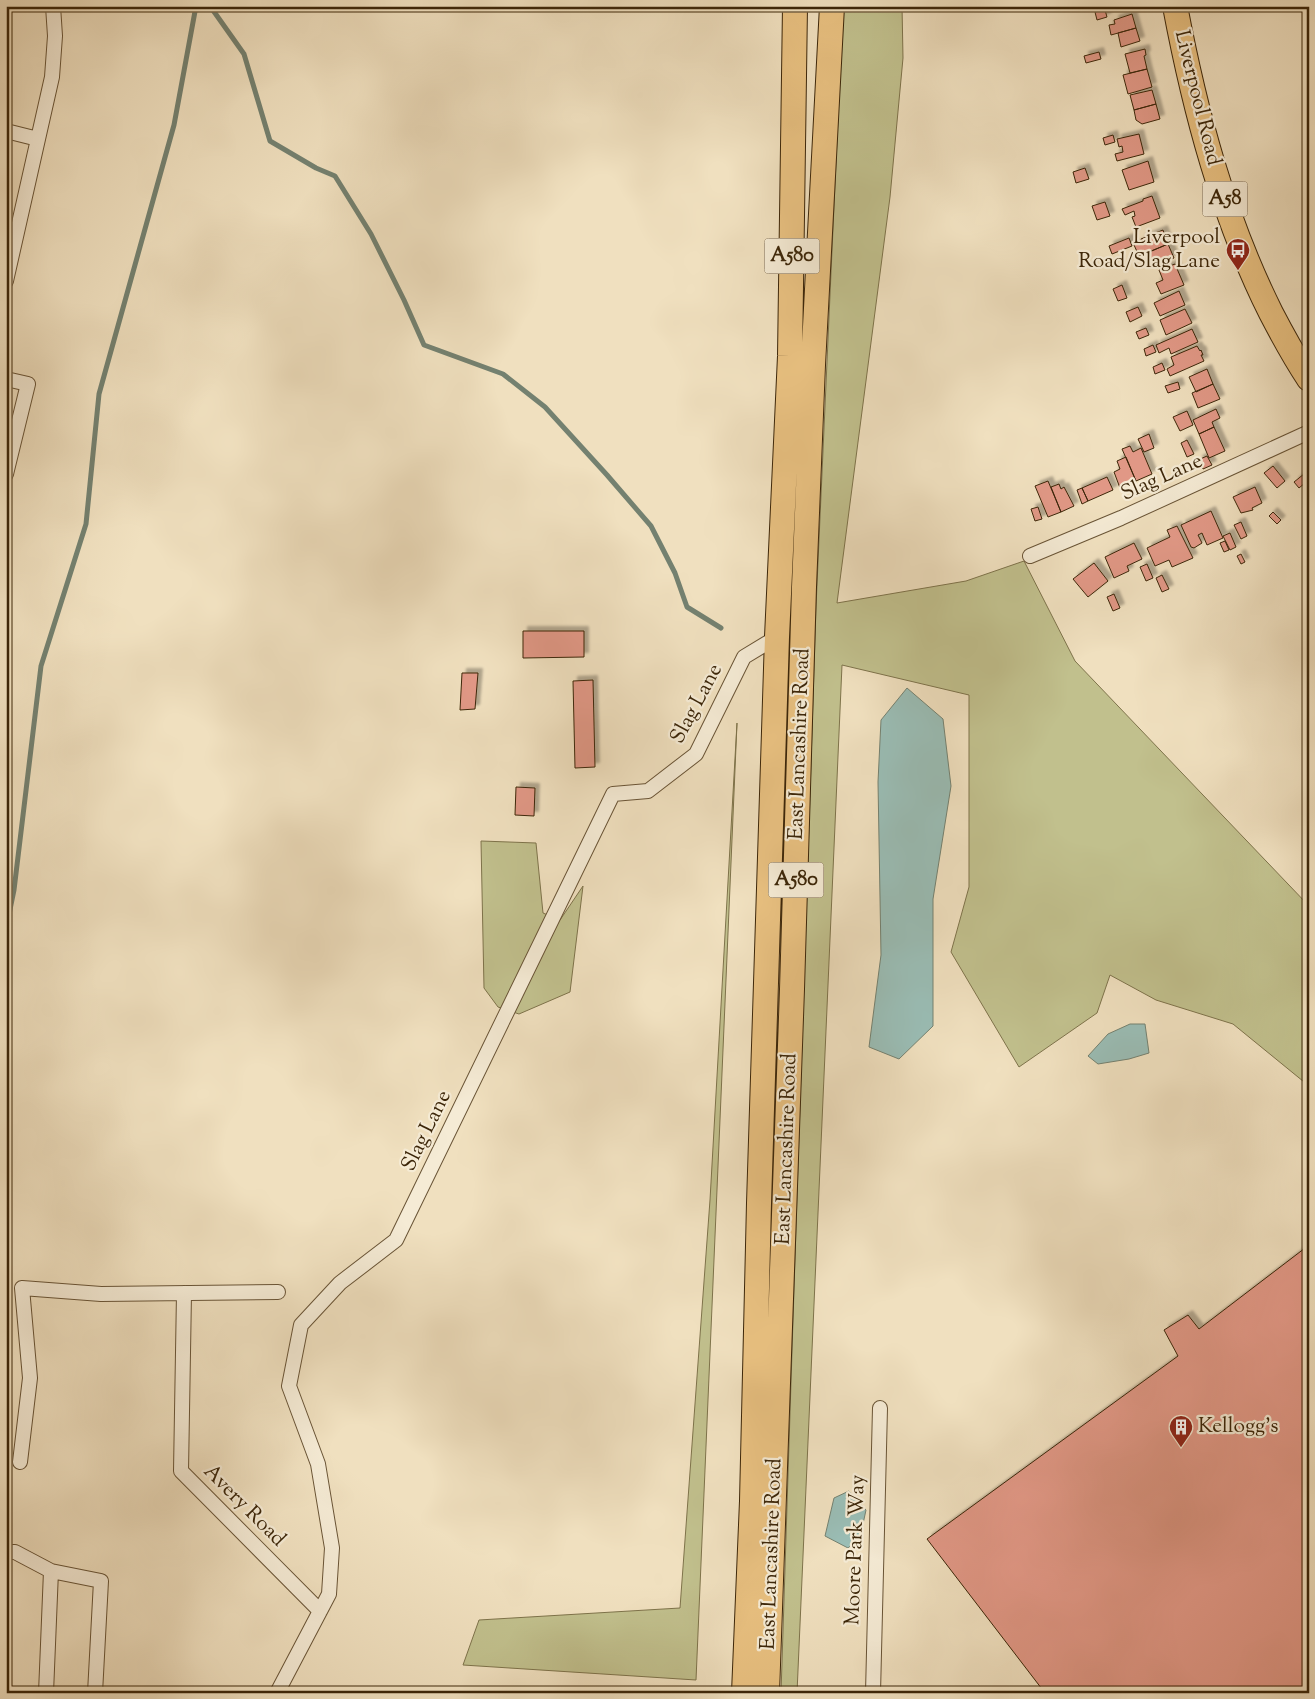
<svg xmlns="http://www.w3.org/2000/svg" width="1315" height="1699" font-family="'Sorts Mill Goudy',serif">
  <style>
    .green { fill: #c1c08d; stroke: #7e734b }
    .water { fill: #9abdb5; stroke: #748170 }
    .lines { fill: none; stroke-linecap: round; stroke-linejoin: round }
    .stream { stroke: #748170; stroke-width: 5 }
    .building { fill: #e19886; stroke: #3c2609; filter: url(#shadow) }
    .minor-casing { stroke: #695436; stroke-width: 16 }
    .trunk-casing { stroke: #3c2609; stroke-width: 26 }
    .minor { stroke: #f5ebd5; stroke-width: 14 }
    .trunk { stroke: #e8c080; stroke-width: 24 }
    .labels { text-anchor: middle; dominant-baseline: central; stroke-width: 4.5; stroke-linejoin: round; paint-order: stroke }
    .shield { fill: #f5ebd5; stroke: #746146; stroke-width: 1 }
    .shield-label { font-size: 20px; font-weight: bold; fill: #3c2609 }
    .street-label { font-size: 21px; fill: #3c2609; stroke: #f5ebd5 }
    .poi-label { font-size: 21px; fill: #3c2609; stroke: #f5ebd5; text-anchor: end }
  </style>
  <defs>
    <filter id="shadow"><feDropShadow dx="4.5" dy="-4.5" stdDeviation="1" flood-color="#0004"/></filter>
  </defs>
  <rect width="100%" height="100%" fill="#f0e0bf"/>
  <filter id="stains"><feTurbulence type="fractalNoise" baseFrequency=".004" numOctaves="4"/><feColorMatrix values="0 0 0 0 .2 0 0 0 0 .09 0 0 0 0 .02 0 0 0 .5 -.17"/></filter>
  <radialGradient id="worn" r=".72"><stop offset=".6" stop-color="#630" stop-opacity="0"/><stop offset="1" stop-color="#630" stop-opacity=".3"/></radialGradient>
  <path class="green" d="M843,6H902L903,58L890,197L837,603L966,581L1024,561L1075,661L1309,906V1086L1233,1024L1156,1000L1110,975L1097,1013L1019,1067L951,952L969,887V695L842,665L797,1693H781L816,607Z
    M737,723L696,1680L463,1665L479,1620L680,1608L710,1200Z
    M481,841L536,843L543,913L560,920L583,886L570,992L519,1014L498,1007L484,988Z"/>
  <path class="water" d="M907,688L943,719L951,786L933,899V1026L899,1059L869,1047L881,955L878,782L881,720Z
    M1130,1024H1145L1149,1053L1129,1059L1098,1064L1088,1056L1108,1034Z
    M849,1491L866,1510L860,1538L848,1548L825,1536L834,1498Z"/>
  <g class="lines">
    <path class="stream" d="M210,6L244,54L270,141L316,168L335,176L371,234L404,300L424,345L503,374L545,407L607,475L651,526L675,573L687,607L721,628
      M6,929L14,890L41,666L86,524L99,394L174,125L196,6"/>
  </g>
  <path class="building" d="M1109,6H1127L1111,11Z
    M1105,10L1107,17L1097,20L1095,12Z
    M1132,14L1136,28L1111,35L1109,25L1115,24L1114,20Z
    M1136,28L1140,41L1121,47L1118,33Z
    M1145,49L1146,55L1144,56L1147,69L1130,73L1125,54Z
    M1099,52L1101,59L1086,63L1084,56Z
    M1147,69L1152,87L1128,94L1123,75Z
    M1152,90L1156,104L1134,110L1130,95Z
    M1156,104L1160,119L1142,124L1136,120L1134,110Z
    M1139,134L1144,154L1117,161L1115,154L1123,152L1122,146L1119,147L1117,139Z
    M1113,135L1115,142L1105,145L1103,138Z
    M1148,161L1154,182L1129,190L1122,170Z
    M1085,168L1089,179L1076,183L1073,172Z
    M1152,196L1160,218L1136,227L1132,217L1135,216L1134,211L1125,215L1122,209L1143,201V199Z
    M1105,202L1110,216L1097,220L1092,206Z
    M1163,230L1168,244L1139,256L1134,245L1142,242L1141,239Z
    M1129,238L1132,246L1112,254L1109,246Z
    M1168,244L1174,258L1153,267L1147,253Z
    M1175,264L1184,285L1161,294L1156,283L1163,280L1159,270Z
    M1122,285L1127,298L1118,301L1113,289Z
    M1179,291L1185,305L1160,316L1154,303Z
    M1138,307L1142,316L1130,322L1126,312Z
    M1185,309L1192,323L1166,335L1160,320Z
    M1146,328L1149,335L1139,339L1136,332Z
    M1192,329L1198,342L1171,354L1169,348L1159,353L1156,345Z
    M1153,345L1156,352L1146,356L1144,349Z
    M1197,346L1200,351L1201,350L1203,355H1201L1204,361L1170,376L1167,369L1174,365L1171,357Z
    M1162,363L1165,370L1155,374L1153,367Z
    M1207,369L1213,384L1196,392L1189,377Z
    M1178,382L1180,389L1168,393L1165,386Z
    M1213,384L1220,399L1198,408L1192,393Z
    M1216,409L1220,418L1212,422L1214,427L1199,434L1193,420Z
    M1187,411L1193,425L1180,431L1173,417Z
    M1214,427L1225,451L1209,458L1199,434Z
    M1149,434L1154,448L1144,452L1138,439Z
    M1187,440L1194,454L1187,457L1181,443Z
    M1130,446L1133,452L1141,448L1152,474L1136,481L1122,449Z
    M1207,456L1212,465L1203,469L1198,460Z
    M1126,457L1136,481L1120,488L1114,472L1120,469L1117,461Z
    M1273,466L1285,481L1277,488L1264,473Z
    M1309,470V488L1305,483L1299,488L1294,482Z
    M1107,477L1113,490L1088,501L1082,488Z
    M1048,481L1061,512L1048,517L1035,486Z
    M1059,484L1061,489L1064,487L1074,506L1061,512L1051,487Z
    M1255,487L1262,503L1252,508L1253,510L1241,513L1233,497Z
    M1082,488L1088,501L1082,504L1077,490Z
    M1038,507L1042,519L1035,521L1031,509Z
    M1211,511L1223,538L1207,545L1202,533L1198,535L1202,543L1194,548L1191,547L1181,525Z
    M1273,512L1281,520L1277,524L1269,516Z
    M1241,522L1247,536L1241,539L1234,525Z
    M1177,526L1193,558L1172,567L1169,560L1155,566L1147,548L1170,537L1167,530Z
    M1230,533L1236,547L1230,550L1223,536Z
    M1225,541L1229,550L1224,552L1220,543Z
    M1134,543L1142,559L1127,566L1129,571L1114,578L1105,557Z
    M1241,554L1245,562L1241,564L1237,556Z
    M1094,563L1108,581L1088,597L1073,579Z
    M1147,564L1153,578L1146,581L1140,567Z
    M1162,575L1169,589L1162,592L1156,578Z
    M1114,594L1120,608L1113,611L1107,597Z
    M523,631H584V657L523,658Z
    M462,673H478L475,709L460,710Z
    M593,680L595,767L575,768L573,681Z
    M516,787L535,788L534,816L515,815Z
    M1309,1245V1693H1045L927,1539L1178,1356L1164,1330L1188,1315L1199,1329Z"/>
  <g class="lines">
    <g class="minor-casing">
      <path id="minor" d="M6,131L38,139
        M6,281L52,77L55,36L53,6
        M6,379L28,384L6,474
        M1030,556L1121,518L1309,432
        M184,1293L181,1471L320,1611
        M20,1462L30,1378L22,1288L101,1294L278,1292
        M6,1552H15L51,1571
        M46,1693L51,1571L101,1581L95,1693
        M277,1693L329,1594L332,1548L318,1464L289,1386L301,1325L340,1283L396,1240L613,794L648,791L696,754L744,657L777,637
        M873,1693L880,1408"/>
    </g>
    <g class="trunk-casing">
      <path id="trunk" d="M1175,6C1195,112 1223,217 1271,313C1283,336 1295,358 1309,379
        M744,1693L752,1501L759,1203L777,637L790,356L795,6
        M767,1693L792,989L804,587L813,365L832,6"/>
    </g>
    <use href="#minor" class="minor"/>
    <use href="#trunk" class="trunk"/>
  </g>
  <defs>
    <g id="bus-pin" transform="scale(1.25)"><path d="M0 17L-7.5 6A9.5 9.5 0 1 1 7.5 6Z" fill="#8f2418" stroke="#f5ebd5"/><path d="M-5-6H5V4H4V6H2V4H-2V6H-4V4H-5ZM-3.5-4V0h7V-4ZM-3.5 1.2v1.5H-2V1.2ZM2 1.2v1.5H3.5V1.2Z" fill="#fff"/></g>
    <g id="building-pin" transform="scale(1.25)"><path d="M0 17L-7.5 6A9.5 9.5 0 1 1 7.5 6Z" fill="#8f2418" stroke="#f5ebd5"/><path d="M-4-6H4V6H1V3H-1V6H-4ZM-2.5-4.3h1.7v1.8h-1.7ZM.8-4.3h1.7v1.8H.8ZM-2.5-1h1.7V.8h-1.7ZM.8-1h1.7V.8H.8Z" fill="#fff"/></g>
  </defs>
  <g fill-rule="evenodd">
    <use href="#bus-pin" x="1238" y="250"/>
    <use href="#building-pin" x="1181" y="1427"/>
  </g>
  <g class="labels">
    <g class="shield">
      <rect x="1202.5" y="181.5" width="45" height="35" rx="4"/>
      <rect x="764.5" y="238.5" width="55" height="35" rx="4"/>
      <rect x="768.5" y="862.5" width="55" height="35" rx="4"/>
    </g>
    <g class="shield-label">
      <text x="1225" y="199">A58</text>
      <text x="792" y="256">A580</text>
      <text x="796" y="880">A580</text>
    </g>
    <g class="street-label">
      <text transform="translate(1197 98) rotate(76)">Liverpool Road</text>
      <text transform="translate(1162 478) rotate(-24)">Slag Lane</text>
      <text transform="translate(697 704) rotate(-62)">Slag Lane</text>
      <text transform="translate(800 744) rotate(-88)">East Lancashire Road</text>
      <text transform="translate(427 1131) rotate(-64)">Slag Lane</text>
      <text transform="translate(787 1149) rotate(-88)">East Lancashire Road</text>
      <text transform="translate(244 1506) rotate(45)">Avery Road</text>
      <text transform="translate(856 1550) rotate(-88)">Moore Park Way</text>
      <text transform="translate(772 1554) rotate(-88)">East Lancashire Road</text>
    </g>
    <g class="poi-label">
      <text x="1220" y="238">Liverpool<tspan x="1220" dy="24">Road/Slag Lane</tspan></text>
      <text x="1198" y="1427" text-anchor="start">Kellogg's</text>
    </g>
  </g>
  <rect width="1315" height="1699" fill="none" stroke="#f0e0bf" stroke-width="25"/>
  <rect x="8" y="8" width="1300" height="1684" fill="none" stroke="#3c2609" stroke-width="2.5"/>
  <rect x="12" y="12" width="1290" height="1674" fill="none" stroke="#3c2609"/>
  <rect width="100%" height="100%" filter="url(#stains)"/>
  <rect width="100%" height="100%" fill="url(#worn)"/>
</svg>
